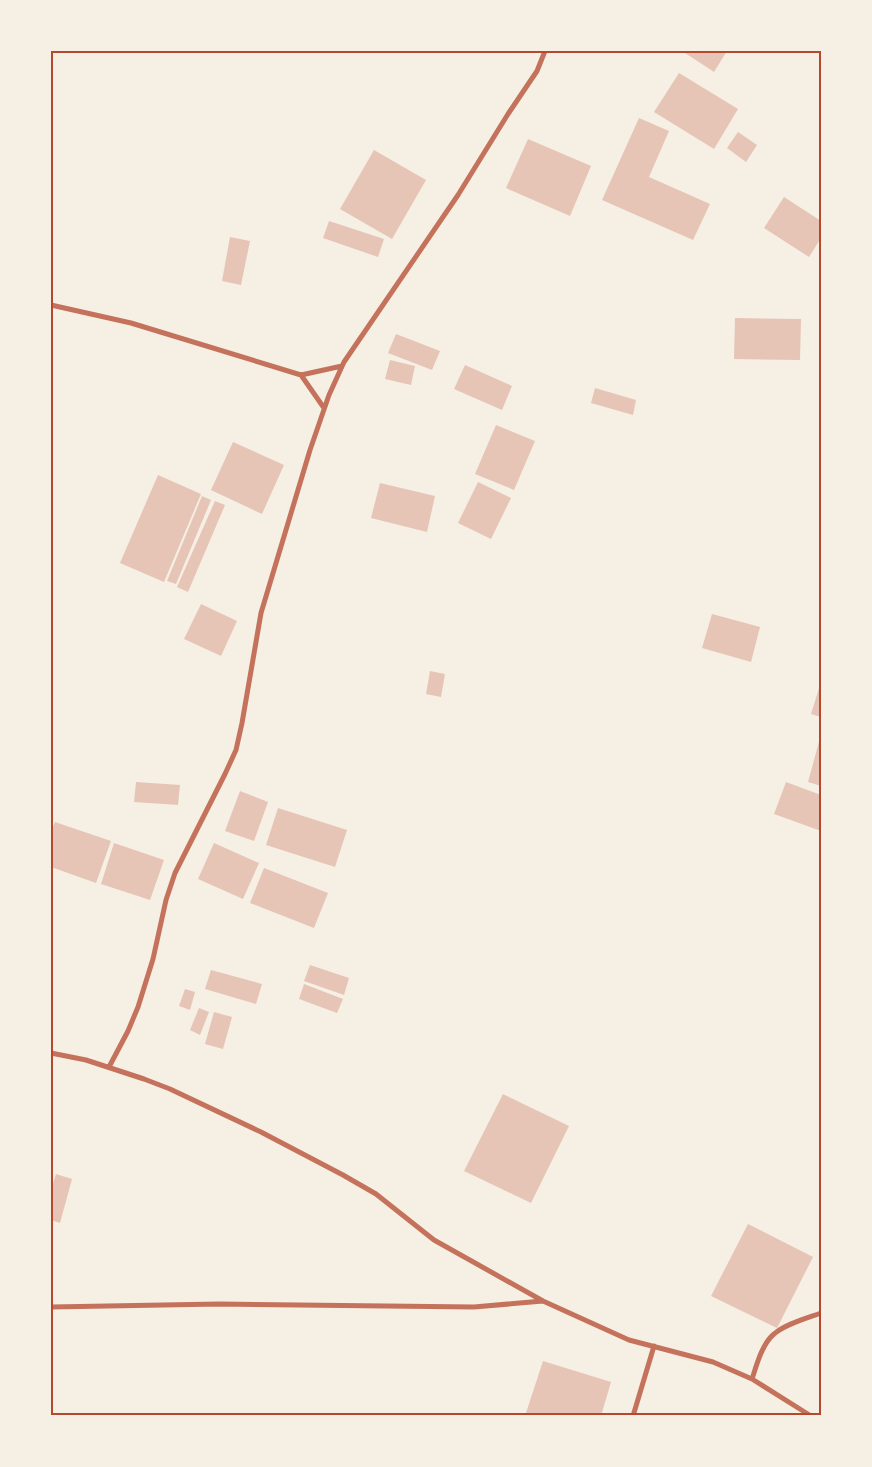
<svg xmlns="http://www.w3.org/2000/svg" width="872" height="1467" font-family="Quicksand,sans-serif">
  <style>
    .building { fill: #e6c5b7 }
    .lines { fill: none; stroke-linecap: round; stroke-linejoin: round }
    .minor { stroke: #c5725c; stroke-width: 5 }
    .neatline { fill: none; stroke: #b5482f; stroke-width: 2 }
  </style>
  <rect width="100%" height="100%" fill="#f6efe4"/>
  <path class="building" d="M682,51H727L714,72Z
    M679,73L738,109L714,149L654,112Z
    M639,118L669,131L649,177L710,204L693,240L602,200Z
    M738,132L757,145L746,162L727,148Z
    M528,139L591,166L570,216L506,188Z
    M374,150L426,180L392,239L340,209Z
    M784,197L821,221V238L809,257L764,228Z
    M329,221L384,239L378,257L323,238Z
    M230,237L250,241L241,285L222,281Z
    M735,318L801,319L800,360L734,359Z
    M396,334L440,351L432,370L388,353Z
    M390,360L415,366L411,385L385,379Z
    M465,365L512,386L502,410L454,389Z
    M595,388L636,400L633,415L591,403Z
    M496,425L535,441L514,490L475,474Z
    M233,442L284,465L262,514L211,490Z
    M158,475L201,494L164,582L120,563Z
    M478,482L511,498L491,539L458,523Z
    M380,483L435,496L427,532L371,518Z
    M202,496L211,500L176,584L167,581Z
    M215,501L225,505L188,592L177,587Z
    M201,604L237,621L221,656L184,639Z
    M712,614L760,627L751,662L702,648Z
    M430,671L445,674L441,697L426,694Z
    M820,685H821V717L811,714Z
    M820,738H821V786L808,782Z
    M136,782L180,785L178,805L134,802Z
    M786,782L821,795V831L774,814Z
    M240,791L268,802L254,841L225,831Z
    M278,808L347,830L335,867L266,845Z
    M55,822L111,841L96,883L51,867V832Z
    M114,843L164,860L150,900L101,884Z
    M214,843L259,863L243,899L198,879Z
    M264,868L328,893L314,928L250,903Z
    M310,965L349,978L344,995L304,981Z
    M211,970L262,984L256,1004L205,989Z
    M304,984L343,999L337,1013L299,999Z
    M185,989L195,992L190,1010L179,1006Z
    M199,1008L209,1012L200,1035L190,1030Z
    M214,1012L232,1017L223,1049L205,1044Z
    M503,1094L569,1126L531,1203L464,1171Z
    M56,1174L72,1179L60,1223L51,1220V1190Z
    M748,1224L813,1257L777,1328L711,1296Z
    M543,1361L611,1382L601,1416H525Z"/>
  <g class="lines">
    <path class="minor" d="M51,305L131,323L301,375L342,366
      M301,375L324,408
      M51,1053L86,1060L144,1079L170,1089L261,1132L343,1175L376,1194L434,1240L543,1301L629,1340L713,1362L752,1379L811,1416
      M109,1067L128,1031L138,1007L153,959L166,900L175,873L225,774L236,750L242,723L261,613L310,450L329,395L344,362L458,195L508,114L537,71L545,51
      M51,1307L219,1304L474,1307L543,1301
      M752,1379C757,1364 762,1344 774,1334C785,1324 807,1318 821,1313
      M633,1416L654,1346"/>
  </g>
  <rect width="872" height="1467" fill="none" stroke="#f6efe4" stroke-width="105"/>
  <rect x="52" y="52" width="768" height="1362" class="neatline"/>
</svg>
